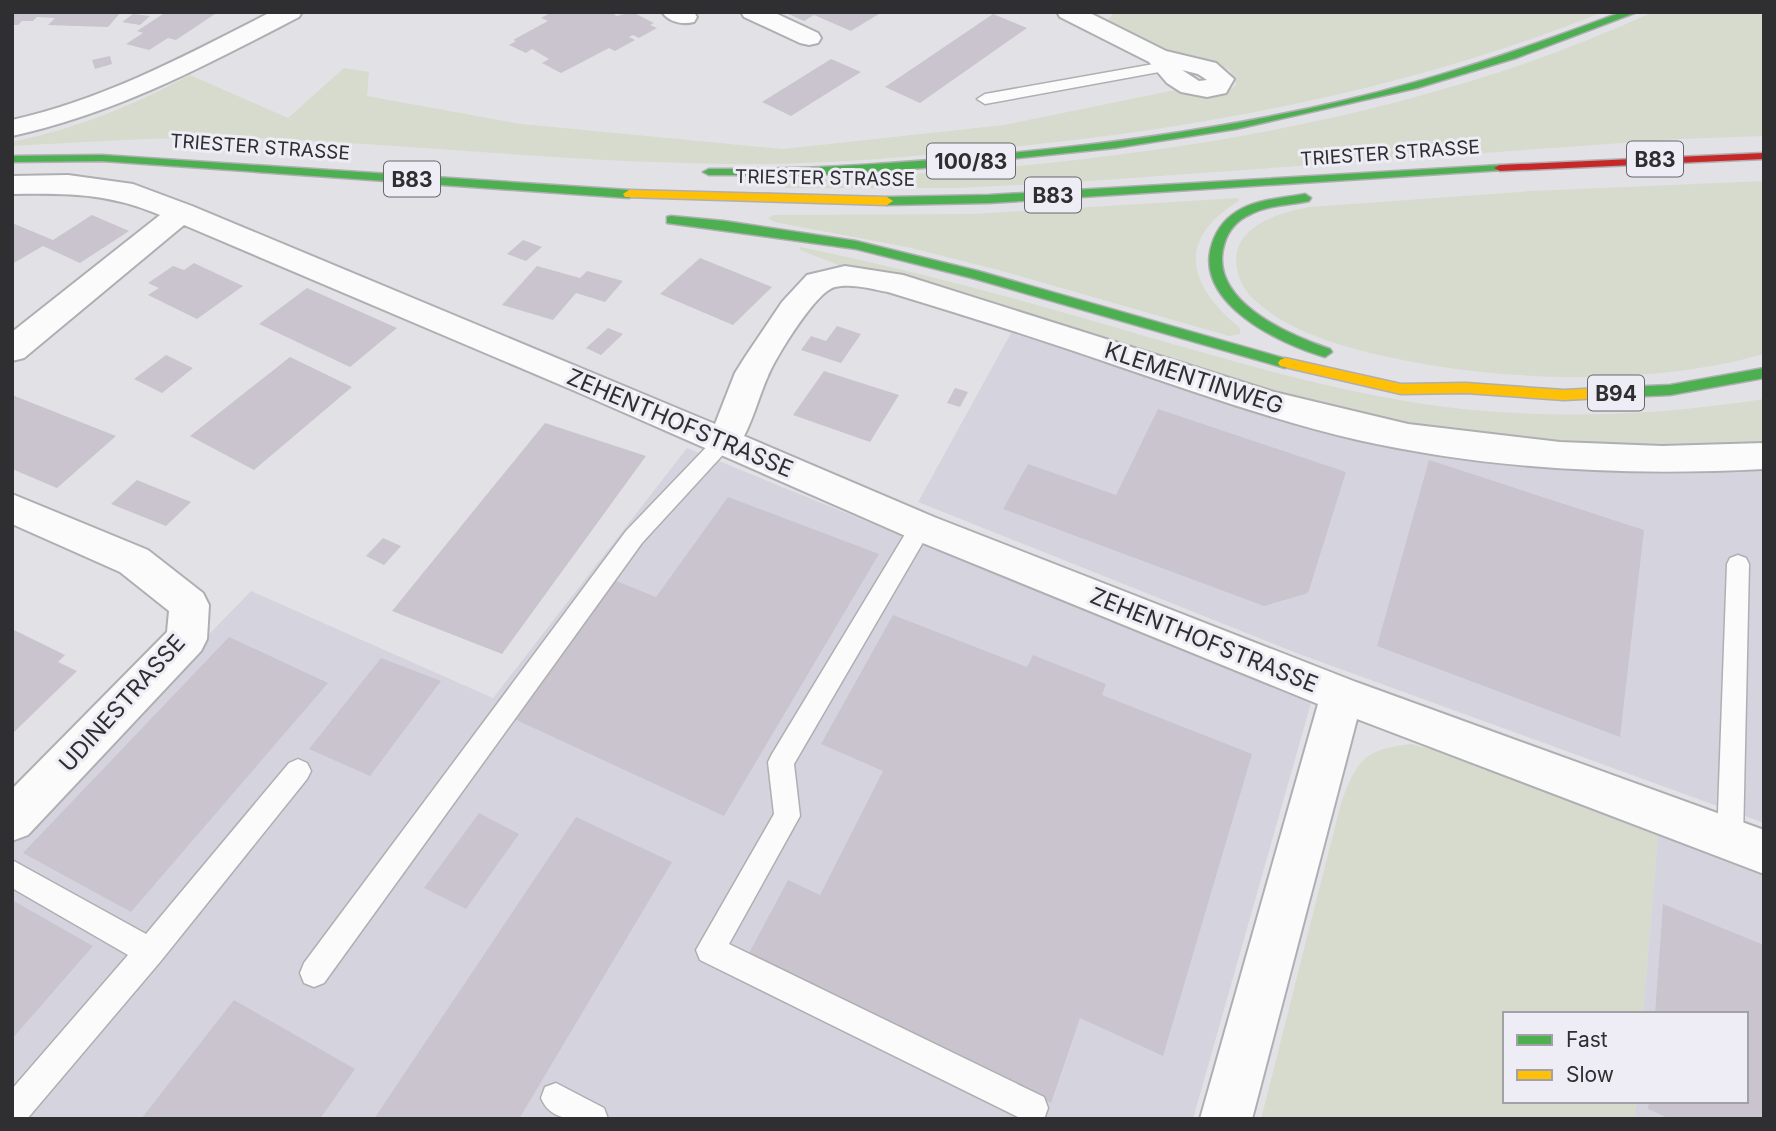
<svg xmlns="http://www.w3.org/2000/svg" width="1776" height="1131" font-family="Inter,sans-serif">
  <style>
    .built { fill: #d5d4de }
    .green { fill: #d6dbcd }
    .building { fill: #c9c4cd }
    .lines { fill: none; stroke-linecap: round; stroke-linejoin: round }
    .lane-casing { stroke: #afaeb2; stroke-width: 3 }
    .street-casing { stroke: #afaeb2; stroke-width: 4 }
    .fast-casing { stroke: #afaeb2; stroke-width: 3 }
    .slow-casing { stroke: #afaeb2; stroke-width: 3 }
    .jam-casing { stroke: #afaeb2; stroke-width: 3 }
    .lane { fill: #fbfbfb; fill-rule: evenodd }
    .street { fill: #fbfbfb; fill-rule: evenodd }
    .fast { fill: #4caf50; fill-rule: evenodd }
    .slow { fill: #ffc107; fill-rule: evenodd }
    .jam { fill: #c62828; fill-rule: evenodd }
    .labels { text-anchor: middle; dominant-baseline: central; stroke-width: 6; stroke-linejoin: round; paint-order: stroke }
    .far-street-label { font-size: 19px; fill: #2f2e31; stroke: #eeedf5 }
    .shield { fill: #eeedf5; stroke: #68676c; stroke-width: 2 }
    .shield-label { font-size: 21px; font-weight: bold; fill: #2f2e31 }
    .street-label { font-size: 23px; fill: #2f2e31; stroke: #eeedf5 }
  </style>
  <rect width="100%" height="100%" fill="#e2e2e6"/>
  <path class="built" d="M1011,333L1361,437L1764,466V823L1299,654L918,502Z
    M687,448L1311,703L1193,1119H12V837L251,591L493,698Z
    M1658,834L1764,876V1119H1634L1636,1101H1746V1014H1643Z"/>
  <path class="green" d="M1115,12H1603C1405,92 1193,130 981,150C906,157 831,164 756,164C596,164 438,147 279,139C190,135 101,141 12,146V142C78,128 130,107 190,75L288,118L344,68L369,72L367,96L521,124L783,149L1004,125L1180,89C1199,95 1220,99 1236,85L1230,70L1139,41L1104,24Z
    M1653,12H1764V136L1679,139L1061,183L957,188H786L780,184L785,180C1074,171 1388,134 1653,12Z
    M1764,181V354C1642,389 1470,382 1348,347C1316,338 1283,325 1258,303C1248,295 1241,285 1238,273C1226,229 1276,213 1309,207L1532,191Z
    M1238,198L1239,201C1175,240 1188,285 1240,328V334L1229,336L1002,271L907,247L774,222L768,218L774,215L974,214Z
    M800,247C918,271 1033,303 1148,337C1254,367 1363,400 1473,410C1570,419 1668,414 1764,399V448L1655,452L1379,424L844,267L800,250Z
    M1412,744L1452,755L1658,834L1643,1014H1505V1101H1636L1634,1119H1261L1341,803C1357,759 1365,749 1412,744Z"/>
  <path class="building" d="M12,12H121L108,27L48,25L55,18L37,17L33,21H22L18,25H12Z
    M166,12H218L176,40L168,38L149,50L126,44L143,33L137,31Z
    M552,12H610L617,16L632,12L654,23L650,25L657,28L639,38L633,35L629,37L635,40L615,51L609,48L561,73L542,63L549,59L532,49L526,53L509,45L516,41L513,40L548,21L541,18Z
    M784,12H882L851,31L814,15L804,21Z
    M133,14L150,16L140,25L122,22Z
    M993,14L1027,28L920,103L885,87Z
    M110,56L112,64L95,69L92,60Z
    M831,59L861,72L791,116L762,102Z
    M92,215L129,231L80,263L43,246L12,264V223L53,240Z
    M523,240L542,247L526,261L507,254Z
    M700,258L772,287L733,325L660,294Z
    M194,263L243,286L197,319L148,295L159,288L148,283L173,266L184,270Z
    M537,266L580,278L587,271L623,281L605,302L576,293L553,320L502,305Z
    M307,288L397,328L350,367L259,324Z
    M837,326L861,334L841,363L801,350L811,336L826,341Z
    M608,328L623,334L601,355L586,348Z
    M166,355L193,368L162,393L134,379Z
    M290,357L352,387L254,470L190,436Z
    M824,371L899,395L870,442L793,415Z
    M955,388L968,392L960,407L947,403Z
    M12,395L116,436L57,488L12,469Z
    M1158,409L1346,472L1308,593L1264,606L1003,509L1028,464L1116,495Z
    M545,423L646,456L502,654L392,611Z
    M1429,460L1644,530L1620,737L1377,646Z
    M137,480L191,502L166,526L111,504Z
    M728,497L879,554L724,816L510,717L614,580L656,597Z
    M383,538L401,546L384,565L366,556Z
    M893,615L1027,667L1033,655L1106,684L1102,695L1252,754L1163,1056L1080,1018L1051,1103L749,953L788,880L820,895L883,771L821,744Z
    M12,629L65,655L58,662L77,671L12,734Z
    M229,637L328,683L131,912L23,853Z
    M381,658L441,681L370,776L309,749Z
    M479,813L519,834L466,909L424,888Z
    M576,817L672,862L519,1119H374Z
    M12,900L93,946L12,1039Z
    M1663,904L1764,945V1119H1670L1648,1109L1649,1101H1746V1014H1655Z
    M234,1000L355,1069L320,1119H141Z"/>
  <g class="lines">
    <g class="lane-casing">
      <path id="lane" d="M1165,62L1173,67L1170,70L985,104L977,99L985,94Z
        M723,434L730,437L733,442L730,447L642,543L324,983L314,987L304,983L300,973L304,963L626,531L716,437Z
        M921,518L929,521L932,527L794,764L800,816L729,944L1044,1097L1048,1108L1044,1119H1022L700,960L696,950L774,814L768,762L772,754L913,521Z
        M1738,555L1746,558L1749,564L1743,840L1740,849L1730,853L1720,849L1717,840L1727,564L1730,558Z
        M298,759L307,763L311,771L307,779L160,962L27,1119H12V1089L128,955L12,888V860L146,934L289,763Z
        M556,1083L604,1108L608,1119C583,1119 552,1125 541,1098L545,1087Z"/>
    </g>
    <g class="street-casing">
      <path id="street" d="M271,12H302L299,17C202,67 119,112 12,136V120C105,99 187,55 271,12Z
        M662,12H694L697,17L694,22C682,25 669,22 662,12Z
        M741,12H773L818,33L821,38L818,43L809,45L800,43L744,17Z
        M1057,12H1088L1166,51L1216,63L1234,79L1226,93L1207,97L1181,92L1167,83L1149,62L1060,17ZM1182,70L1198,74L1207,80L1199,81Z
        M68,175L133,184L192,206L715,424L735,373L745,357L782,302L807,275L845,266L903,275L1274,392L1408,424L1560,442L1662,446L1764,443V469C1628,476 1492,470 1358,440C1276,421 1195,392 1115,365C1040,339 964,315 888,292C872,289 852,283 835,287C816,291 776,357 768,376C759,396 754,417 744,436L934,517L1356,682L1764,830V874L1357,719L1252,1119H1200L1318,704L908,537L575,391L184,225L24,358L12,361V332L160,215C108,193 67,193 12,194V176Z
        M12,494L148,550L203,593L209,605L207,639L201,651L28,835L12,841V789L167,632L169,611L120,572L12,524Z"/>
    </g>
    <g class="fast-casing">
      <path id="fast" d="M1622,12H1637L1516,58L1417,88L1236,129L1115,148L923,168L816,175H709L703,172L709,169C813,170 917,162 1021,152C1152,139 1284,119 1412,83C1483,63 1553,38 1622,12Z
        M102,155L629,190L635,194L629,198L102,161L12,162V156Z
        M1500,165L1506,168L1504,170L989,203L887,205L881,201L887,197L989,195Z
        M1305,194L1311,198L1309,201C1290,205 1269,205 1251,214C1237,220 1228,230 1224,245C1208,301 1289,335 1330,349L1332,352L1325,357C1280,344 1193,303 1212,244C1217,228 1227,216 1243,208C1262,199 1284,198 1305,194Z
        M671,216L724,221L856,241L978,271L1290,360L1292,363L1285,368L972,278L856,249L667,223V217Z
        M1764,368V378L1670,395L1603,398L1596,393L1603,388L1670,385Z"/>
    </g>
    <g class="slow-casing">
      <path id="slow" d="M629,190L887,197L893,201L887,205L625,197L623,194Z
        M1285,358L1401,384L1466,383L1564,390L1603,388L1610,393L1603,398L1564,400L1466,393L1401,394L1280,366L1278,363L1280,360Z"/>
    </g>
    <g class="jam-casing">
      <path id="jam" d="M1764,153V159L1500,171L1494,168L1500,165Z"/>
    </g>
    <use href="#lane" class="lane"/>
    <use href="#street" class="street"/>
    <use href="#fast" class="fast"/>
    <use href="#slow" class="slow"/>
    <use href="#jam" class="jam"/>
  </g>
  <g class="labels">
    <g class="far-street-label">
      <text transform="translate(260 147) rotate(4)">TRIESTER STRASSE</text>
      <text transform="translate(1390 153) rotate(-4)">TRIESTER STRASSE</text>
      <text transform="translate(825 178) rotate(1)">TRIESTER STRASSE</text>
    </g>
    <g class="shield">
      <rect x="1627" y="141.5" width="56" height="35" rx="5"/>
      <rect x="927" y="143.5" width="88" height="35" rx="5"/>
      <rect x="384" y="161.5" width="56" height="35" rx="5"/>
      <rect x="1025" y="177.5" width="56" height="35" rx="5"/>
      <rect x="1588" y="375.5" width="56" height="35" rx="5"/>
    </g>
    <g class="shield-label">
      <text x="1655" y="159">B83</text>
      <text x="971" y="161">100/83</text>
      <text x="412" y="179">B83</text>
      <text x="1053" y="195">B83</text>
      <text x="1616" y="393">B94</text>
    </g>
    <g class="street-label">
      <text transform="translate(1194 378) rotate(18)">KLEMENTINWEG</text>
      <text transform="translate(680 423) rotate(23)">ZEHENTHOFSTRASSE</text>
      <text transform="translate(1204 640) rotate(22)">ZEHENTHOFSTRASSE</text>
      <text transform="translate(122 703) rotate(-48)">UDINESTRASSE</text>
    </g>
  </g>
  <rect width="1776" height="1131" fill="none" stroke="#2f2e31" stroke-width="28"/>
  <rect x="1503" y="1012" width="245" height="91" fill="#eeedf5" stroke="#a2a1a7" stroke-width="2"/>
  <rect x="1517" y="1035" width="35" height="10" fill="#4caf50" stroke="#a2a1a7" stroke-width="2"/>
  <text x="1566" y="1047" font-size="21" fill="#2f2e31">Fast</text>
  <rect x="1517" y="1070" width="35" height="10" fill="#ffc107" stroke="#a2a1a7" stroke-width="2"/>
  <text x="1566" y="1082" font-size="21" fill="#2f2e31">Slow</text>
</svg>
